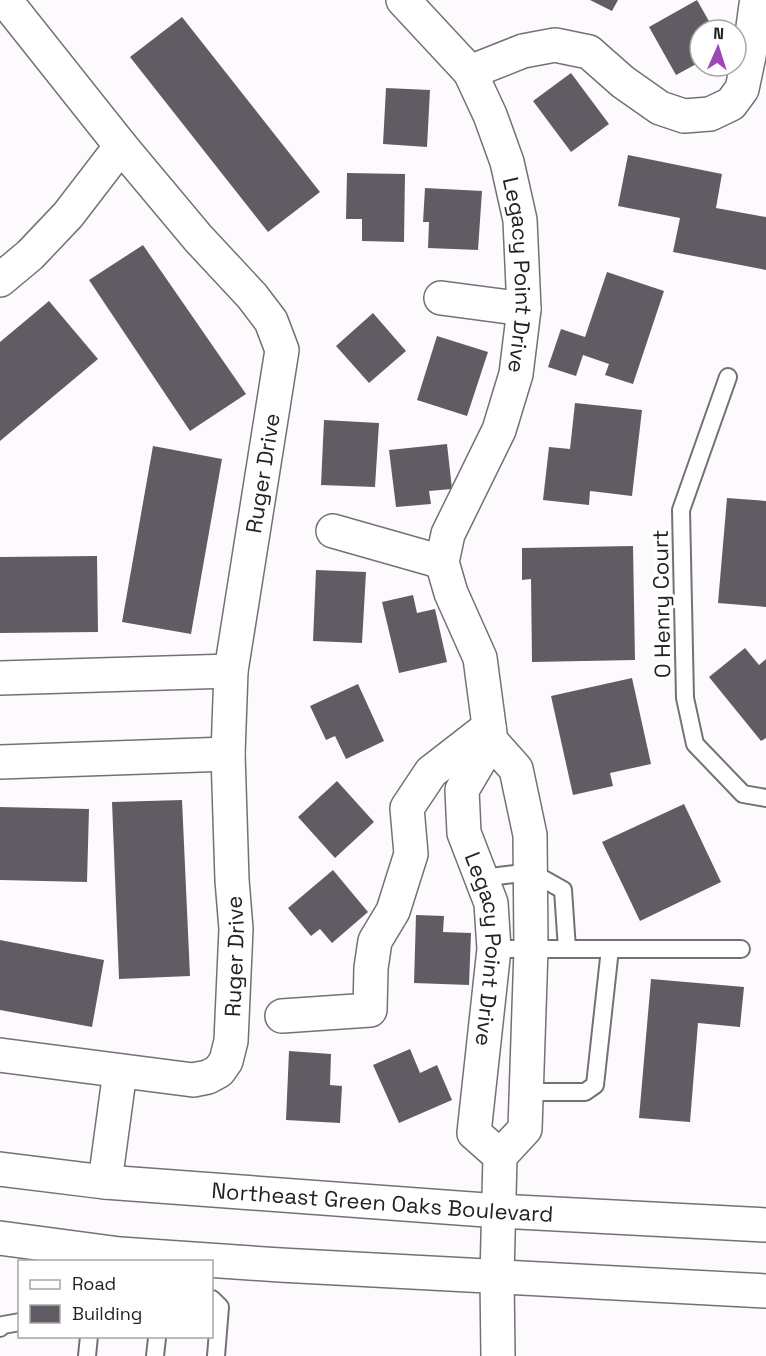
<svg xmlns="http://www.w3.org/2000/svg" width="766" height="1356" font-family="'Space Grotesk',sans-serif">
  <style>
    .building { fill: #615c63 }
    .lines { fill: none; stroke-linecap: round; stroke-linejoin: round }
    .lane-casing { stroke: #757076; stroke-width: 20 }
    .street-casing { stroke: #757076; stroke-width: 36 }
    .secondary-casing { stroke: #757076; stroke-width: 36 }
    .lane { stroke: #fff; stroke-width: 16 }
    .street { stroke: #fff; stroke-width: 33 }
    .secondary { stroke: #fff; stroke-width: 33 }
    .labels { text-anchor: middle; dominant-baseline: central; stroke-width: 6; stroke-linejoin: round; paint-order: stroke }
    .street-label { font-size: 22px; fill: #232124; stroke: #fff }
  </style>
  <rect width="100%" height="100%" fill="#fdfafe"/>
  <path class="building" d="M590,0H618L612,11Z
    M697,0L714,30H700V62L676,75L649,27Z
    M182,17L320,192L268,232L130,57Z
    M571,73L609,124L571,152L533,101Z
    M386,88L430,90L427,147L383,144Z
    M628,155L722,174L716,208L766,217V270L673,252L680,218L618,206Z
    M347,173L405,174L404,242L362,241V219H346Z
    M425,188L482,191L478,250L428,248L429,222H423Z
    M143,245L246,394L190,431L89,280Z
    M607,272L664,291L633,384L605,375L609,364L583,355L576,376L548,367L561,329L585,337Z
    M49,301L98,359L0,441V342Z
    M373,313L406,351L369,383L336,346Z
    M437,336L488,352L467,416L417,400Z
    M575,403L642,410L632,496L590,491L589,505L543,500L549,447L570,449Z
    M324,420L379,423L375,487L321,485Z
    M447,444L452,489L429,491L431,504L396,507L389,450Z
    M153,446L222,459L191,634L122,622Z
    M727,498L766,501V607L718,603Z
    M633,546L635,660L532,662L531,579L522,580V548Z
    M97,556L98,632L0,633V557Z
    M316,570L366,572L362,643L313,641Z
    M413,595L417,613L435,609L447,662L399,673L382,602Z
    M745,648L759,665L766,659V738L761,741L709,677Z
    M632,678L651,764L610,773L613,786L573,795L551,696Z
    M358,684L384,741L346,759L335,736L326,740L310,706Z
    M337,781L374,822L335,858L298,817Z
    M182,800L190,976L119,979L112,802Z
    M684,804L721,882L640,921L602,842Z
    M0,807L89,809L87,882L0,880Z
    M333,870L368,912L332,943L320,929L311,936L288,908Z
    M416,915L444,916L443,932L471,933L469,985L414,983Z
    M0,940L104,960L92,1027L0,1010Z
    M651,979L744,987L740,1027L698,1023L690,1122L639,1118Z
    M410,1049L420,1073L437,1065L452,1100L399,1123L373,1065Z
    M289,1051L331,1054L330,1085L342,1086L340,1123L286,1120Z"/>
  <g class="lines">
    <g class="lane-casing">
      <path id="lane" d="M728,377L681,510L685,698L695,744L743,794L766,798
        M481,878L531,872L563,890L567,949
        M494,949H741
        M527,1092H585L595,1085L610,949
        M212,1299L220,1307L216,1356
        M0,1328L3,1325L20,1322
        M87,1356L89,1336
        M155,1356L157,1338"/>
    </g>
    <g class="street-casing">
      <g id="street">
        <path id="s1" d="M403,0L470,72L490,115L507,162L520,220L524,309L516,374L499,430L448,534L442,562L451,593L480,658L491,741L516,769L530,835L531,949L525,1129L500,1156L497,1277L498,1356"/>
        <path d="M470,72L523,51L555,45L589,52L623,82L660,108L684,116L710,114L731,104L742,89L749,56L756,5"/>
        <path d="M0,280L30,255L68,215L121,146"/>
        <path d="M441,298L524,309"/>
        <path d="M333,531L442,562"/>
        <path d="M0,678L231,671"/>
        <path id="s2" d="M491,741L462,790L464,833L491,903L494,949L474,1133L500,1156"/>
        <path d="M0,762L228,754"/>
        <path d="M282,1016L370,1010L371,968L375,941L393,911L411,854L407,808L431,772L489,727"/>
        <path id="s3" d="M0,1055L193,1080L208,1077L219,1071L226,1061L231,1041L236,929L232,880L228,754L231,671L282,350L271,321L252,296L198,238L121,146L5,0"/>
        <path d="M105,1182L120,1071"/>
      </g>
    </g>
    <g class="secondary-casing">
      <g id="secondary">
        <path id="s4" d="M0,1169L105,1182L499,1211L766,1225"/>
        <path d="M0,1238L120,1254L280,1265L766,1291"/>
      </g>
    </g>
    <use href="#lane" class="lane"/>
    <use href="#street" class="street"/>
    <use href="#secondary" class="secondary"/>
  </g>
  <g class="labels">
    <g class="street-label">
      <text stroke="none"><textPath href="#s1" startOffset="310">Legacy Point Drive</textPath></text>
      <text stroke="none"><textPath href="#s3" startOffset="826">Ruger Drive</textPath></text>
      <text transform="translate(661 604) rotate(-91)">O Henry Court</text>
      <text stroke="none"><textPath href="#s2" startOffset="220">Legacy Point Drive</textPath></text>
      <text stroke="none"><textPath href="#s3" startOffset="340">Ruger Drive</textPath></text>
      <text stroke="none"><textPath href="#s4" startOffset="384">Northeast Green Oaks Boulevard</textPath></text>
    </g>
  </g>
  <rect x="18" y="1260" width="195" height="78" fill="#ffffff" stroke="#a7a6a7" stroke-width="1.5"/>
  <rect x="30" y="1280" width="30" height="9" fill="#ffffff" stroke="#a7a6a7" stroke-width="1.5"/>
  <text x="72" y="1290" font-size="18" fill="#232124">Road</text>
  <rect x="30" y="1305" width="30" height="18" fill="#615c63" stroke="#a7a6a7" stroke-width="1.5"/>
  <text x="72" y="1320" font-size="18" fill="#232124">Building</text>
  <g transform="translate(718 48) rotate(3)"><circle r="28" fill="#ffffff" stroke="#a7a6a7" stroke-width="1.5"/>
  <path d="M0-4.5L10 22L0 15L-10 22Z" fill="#9e48b6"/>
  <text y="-9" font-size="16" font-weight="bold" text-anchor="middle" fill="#232124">N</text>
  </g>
</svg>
